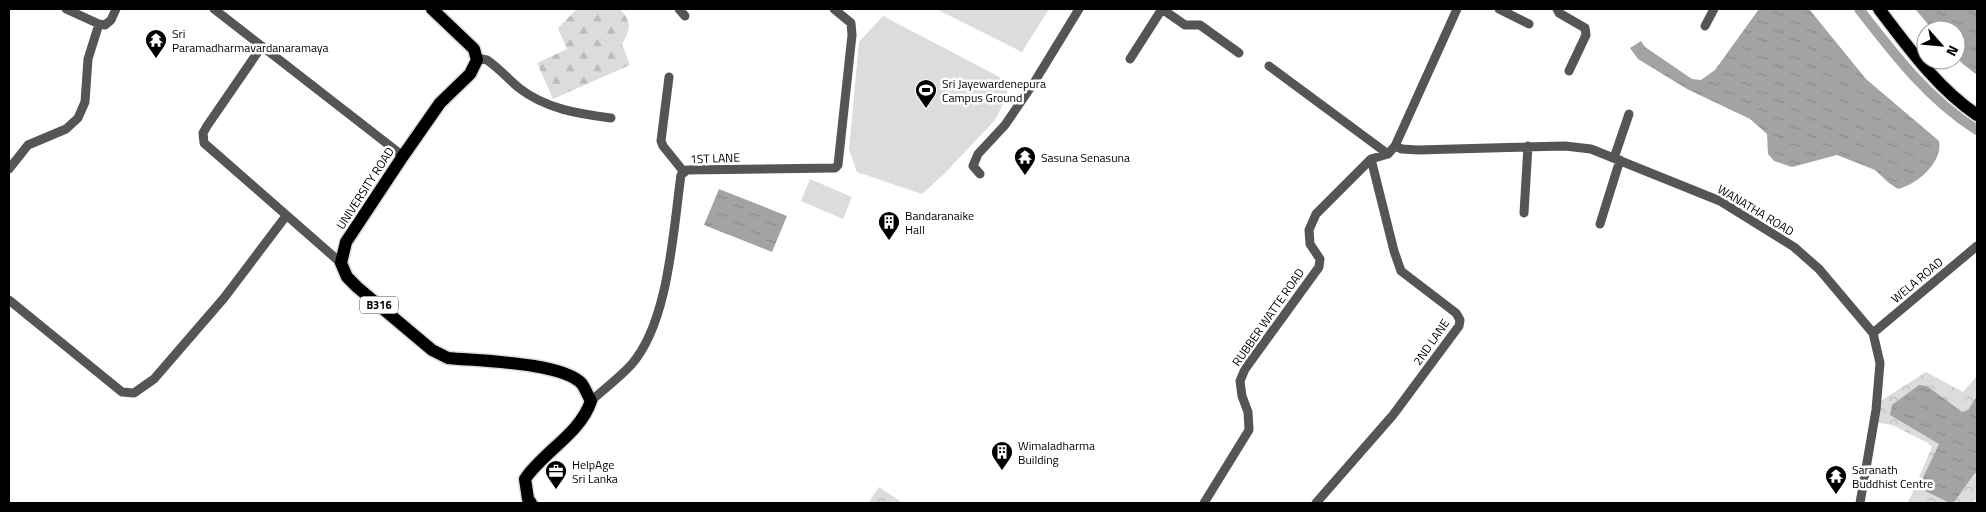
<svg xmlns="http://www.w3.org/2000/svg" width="1986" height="512" font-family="'Titillium Web',sans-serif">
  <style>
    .grass { fill: #dcdcdc }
    .forest { fill: url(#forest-firs) }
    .park { fill: url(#park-crowns) }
    .water { fill: url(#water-ripples) }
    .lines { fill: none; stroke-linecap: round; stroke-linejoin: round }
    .canal { stroke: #a3a3a3; stroke-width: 10 }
    .primary-casing { stroke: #dbdbdb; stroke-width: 15 }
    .street { stroke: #555; stroke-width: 9 }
    .primary { stroke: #000; stroke-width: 12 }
    .labels { text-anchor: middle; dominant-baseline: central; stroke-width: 5; stroke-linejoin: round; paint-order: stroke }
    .shield { fill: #fff; stroke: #4c4c4c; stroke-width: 1 }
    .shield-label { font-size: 11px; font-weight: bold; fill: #000 }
    .poi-label { font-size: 12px; fill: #000; stroke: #fff; text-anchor: start }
    .street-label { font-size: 12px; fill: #000; stroke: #fff }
  </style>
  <defs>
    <pattern id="forest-firs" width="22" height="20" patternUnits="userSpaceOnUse" patternTransform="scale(1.25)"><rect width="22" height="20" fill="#dcdcdc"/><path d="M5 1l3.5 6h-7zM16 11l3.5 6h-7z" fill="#bbb"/></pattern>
    <pattern id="park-crowns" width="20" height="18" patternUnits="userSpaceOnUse" patternTransform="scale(1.25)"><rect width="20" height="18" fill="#dcdcdc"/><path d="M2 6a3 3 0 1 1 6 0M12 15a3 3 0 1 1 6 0" fill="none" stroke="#bbb"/></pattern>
    <pattern id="water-ripples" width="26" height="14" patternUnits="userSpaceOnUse" patternTransform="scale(1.25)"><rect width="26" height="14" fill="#a3a3a3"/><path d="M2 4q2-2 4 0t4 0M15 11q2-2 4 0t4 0" fill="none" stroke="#8b8b8b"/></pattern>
  </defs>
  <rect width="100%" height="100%" fill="#fff"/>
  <path class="grass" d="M936,9H1049L1022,52Z
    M883,16L1009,82L1006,98L995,120L944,174L922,194L857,172L849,149L859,42Z
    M810,179L852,197L843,219L801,201Z"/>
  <path class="forest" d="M577,9L621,10C632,24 631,29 622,44L630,65L553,99L537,63L567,49L558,28Z"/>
  <path class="park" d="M1926,372L1963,392L1977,376V498L1973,503H1908L1932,447L1928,443L1892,425L1874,422L1876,404Z
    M879,487L903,503H868Z"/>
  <path class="water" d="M1759,9H1809L1866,79L1939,141C1943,162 1918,184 1898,189L1889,183L1875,170L1837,155L1792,167L1774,161L1768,154L1767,134L1750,119L1687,89L1638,59L1630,48L1641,41L1645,47L1692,79L1701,80L1715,70Z
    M1915,9H1977V75L1963,64L1956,57V30H1933Z
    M719,189L787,216L772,252L704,225Z
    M1919,385L1927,386L1962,412L1968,410L1977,396V472L1974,474L1955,501L1950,503L1921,489L1920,484L1939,444L1890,415L1892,405Z"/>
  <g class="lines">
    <path class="canal" d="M1859,9C1893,53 1929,100 1977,130"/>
    <g class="primary-casing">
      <path id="primary" d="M432,9L474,49L477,60L470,74L440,103L403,156L346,242L341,263L347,277L357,287L432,350L448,358C477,361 563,362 582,384C585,388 588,396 591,401C580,434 544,451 525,479L528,499L531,503
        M1879,9C1908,47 1937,88 1977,115"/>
    </g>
    <path class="street" d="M66,9L99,24L105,25L111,20L116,9
      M214,9L403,156
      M679,9L685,16
      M1162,9L1185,25H1200L1239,53
      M1499,9L1529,24
      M1557,9L1559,13L1585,28L1586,35L1569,71
      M1705,26L1714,9
      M262,46L207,126L203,133L204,143L341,263
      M1130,59L1162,9
      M477,60L482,59L487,60C499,68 508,79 519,88C546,109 579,114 611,118
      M1269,66L1388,154
      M669,77L661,141L663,146L684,172
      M1395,146L1402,149L1418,150L1565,146L1591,149L1720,201L1794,247L1819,269L1873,333L1880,363L1876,410L1860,503
      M1614,158L1629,114
      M9,169L28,145L66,129L78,118L85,102L88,59L99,24
      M980,174L973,166L978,154L1005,125L1035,81L1079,9
      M1524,213L1528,146
      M1600,224L1620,160
      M9,300L122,392L134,393L154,379L224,298L286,216
      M1873,333L1977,246
      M591,401C604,389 619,378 631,365C669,322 673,231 681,175L687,170L835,168L838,165L852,35L851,23L834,9
      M1204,503L1249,430L1248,412L1242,396L1240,381L1245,369L1319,267L1320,259L1310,244L1309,230L1316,214L1371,159L1388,154L1395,146L1457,9
      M1316,503L1393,415L1459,326L1460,320L1456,313L1401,271L1394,251L1371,159"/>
    <use href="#primary" class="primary"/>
  </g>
  <defs>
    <g id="temple-pin" transform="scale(1.125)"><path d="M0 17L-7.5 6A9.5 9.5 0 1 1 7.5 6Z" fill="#000" stroke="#fff"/><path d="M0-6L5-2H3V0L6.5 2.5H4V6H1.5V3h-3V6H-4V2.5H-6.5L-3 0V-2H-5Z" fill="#fff"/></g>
    <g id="stadium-pin" transform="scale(1.125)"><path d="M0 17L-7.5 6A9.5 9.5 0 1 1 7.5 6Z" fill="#000" stroke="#fff"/><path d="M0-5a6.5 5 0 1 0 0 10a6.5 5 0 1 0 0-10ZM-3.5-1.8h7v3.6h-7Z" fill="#fff"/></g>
    <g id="building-pin" transform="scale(1.125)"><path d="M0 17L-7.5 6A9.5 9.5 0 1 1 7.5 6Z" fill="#000" stroke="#fff"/><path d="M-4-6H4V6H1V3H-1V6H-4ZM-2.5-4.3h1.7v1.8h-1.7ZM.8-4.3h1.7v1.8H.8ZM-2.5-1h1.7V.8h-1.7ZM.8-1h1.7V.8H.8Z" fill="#fff"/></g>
    <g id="office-pin" transform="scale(1.125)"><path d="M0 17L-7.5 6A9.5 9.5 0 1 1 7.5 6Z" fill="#000" stroke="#fff"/><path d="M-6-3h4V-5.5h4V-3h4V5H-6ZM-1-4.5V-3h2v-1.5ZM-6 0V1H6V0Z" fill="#fff"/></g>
  </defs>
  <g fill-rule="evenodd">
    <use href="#temple-pin" x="156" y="40"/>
    <use href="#stadium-pin" x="926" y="90"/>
    <use href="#temple-pin" x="1025" y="157"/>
    <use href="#building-pin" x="889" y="222"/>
    <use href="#building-pin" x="1002" y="452"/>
    <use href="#office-pin" x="556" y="471"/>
    <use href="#temple-pin" x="1836" y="476"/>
  </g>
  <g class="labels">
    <rect class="shield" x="360" y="296.5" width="38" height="17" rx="4"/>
    <g class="shield-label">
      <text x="379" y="305">B316</text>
    </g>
    <g class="poi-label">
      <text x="172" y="33">Sri<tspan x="172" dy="14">Paramadharmavardanaramaya</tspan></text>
      <text x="942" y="83">Sri Jayewardenepura<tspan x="942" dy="14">Campus Ground</tspan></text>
      <text x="1041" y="157">Sasuna Senasuna</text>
      <text x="905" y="215">Bandaranaike<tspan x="905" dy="14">Hall</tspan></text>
      <text x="1018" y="445">Wimaladharma<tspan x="1018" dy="14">Building</tspan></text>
      <text x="572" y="464">HelpAge<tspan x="572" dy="14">Sri Lanka</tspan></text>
      <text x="1852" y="469">Saranath<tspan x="1852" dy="14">Buddhist Centre</tspan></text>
    </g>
    <g class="street-label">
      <text transform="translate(715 158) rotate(-2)">1ST LANE</text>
      <text transform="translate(365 188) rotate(-57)">UNIVERSITY ROAD</text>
      <text transform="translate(1756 210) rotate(31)">WANATHA ROAD</text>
      <text transform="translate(1917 280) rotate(-40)">WELA ROAD</text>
      <text transform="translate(1268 317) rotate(-55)">RUBBER WATTE ROAD</text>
      <text transform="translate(1431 342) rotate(-55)">2ND LANE</text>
    </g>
  </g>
  <rect width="1986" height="512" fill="none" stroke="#000000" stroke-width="20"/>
  <g transform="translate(1941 45) rotate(117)"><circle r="24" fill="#ffffff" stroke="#999999"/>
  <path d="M0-4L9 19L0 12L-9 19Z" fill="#000000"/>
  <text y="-8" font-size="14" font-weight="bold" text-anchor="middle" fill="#000000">N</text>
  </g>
</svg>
